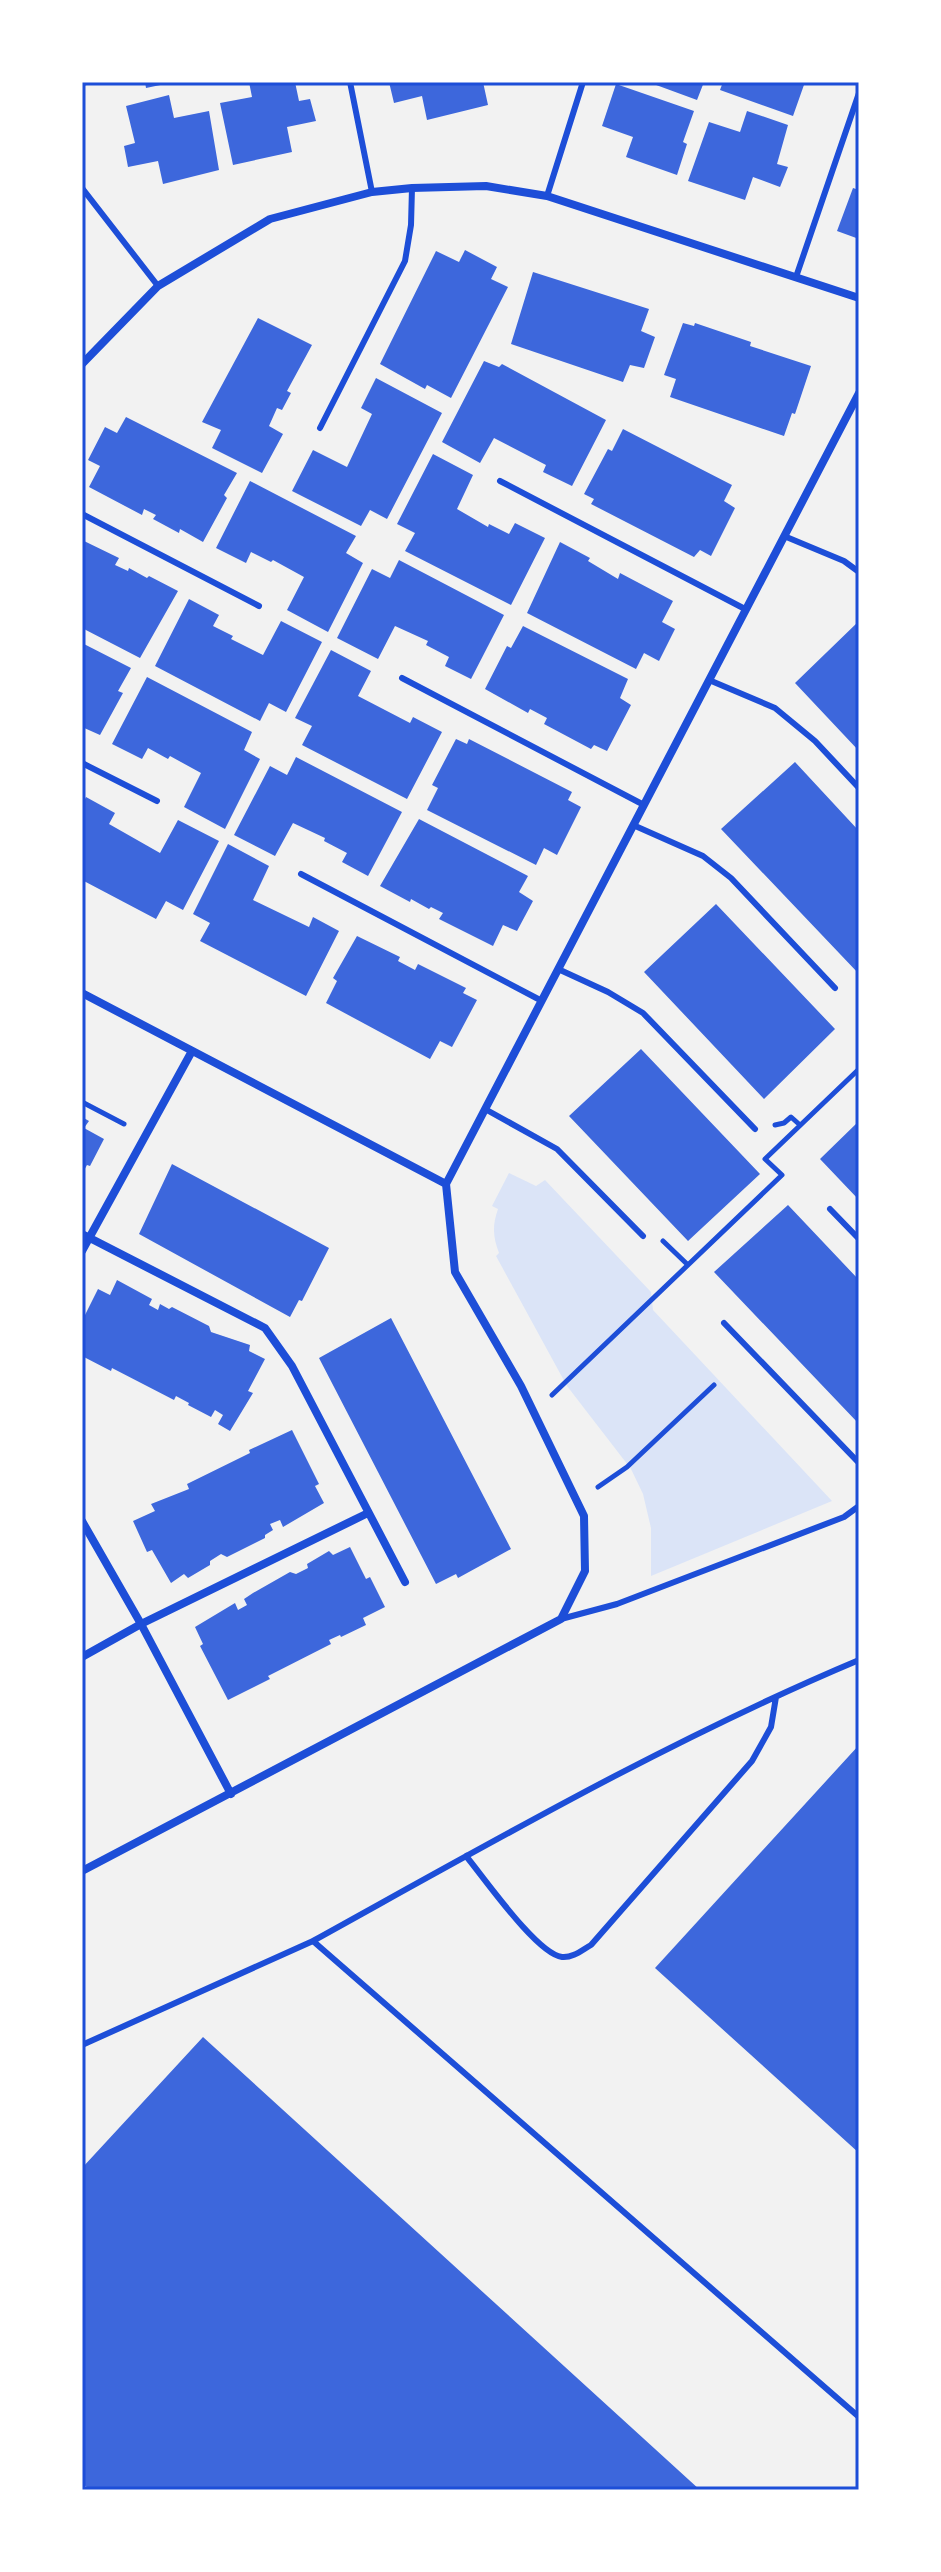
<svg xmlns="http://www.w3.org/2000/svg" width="941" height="2572" font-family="Ubuntu,sans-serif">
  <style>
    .green { fill: #dbe4f7 }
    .building { fill: #3d67dc }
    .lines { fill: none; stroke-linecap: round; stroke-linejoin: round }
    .path { stroke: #1d4ed8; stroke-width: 5 }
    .service { stroke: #1d4ed8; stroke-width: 6 }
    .minor { stroke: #1d4ed8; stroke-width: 8 }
    .neatline { fill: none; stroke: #1d4ed8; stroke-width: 3 }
  </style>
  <rect width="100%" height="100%" fill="#f2f2f2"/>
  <path class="green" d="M509,1173L536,1186L545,1180L651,1292L653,1310L832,1501L651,1576V1528L643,1494L631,1469L567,1386L496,1256L499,1253C493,1237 492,1226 498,1209L492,1206Z"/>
  <path class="building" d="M145,82H170V83L146,88Z
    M249,82H295L299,101L310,99L316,121L287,127L292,152L233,165L220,103L252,97Z
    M389,82H483L488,105L427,120L422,96L394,103Z
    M648,82H704L697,100Z
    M723,82H805L793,116L720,90Z
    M616,84L694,111L683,142L687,144L677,175L626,157L633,137L602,126Z
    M169,95L174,118L209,111L219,170L163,184L158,161L128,167L124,146L135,143L126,106Z
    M747,111L788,125L777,164L788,167L780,187L753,177L745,200L688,181L709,122L740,132Z
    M853,188L859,190V239L837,231Z
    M465,250L497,267L491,279L508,287L451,398L427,385L425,389L380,364L436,251L459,262Z
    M533,272L649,309L641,331L655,337L644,368L630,365L623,382L511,344Z
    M258,318L312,345L287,391L291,393L282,410L277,408L269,426L283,434L262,473L212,448L221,430L202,422Z
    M683,323L694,326L695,323L751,342L750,346L811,366L795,414L792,413L784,436L670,397L676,379L664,375Z
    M484,361L499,367L502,364L606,420L572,486L543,472L546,465L494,438L480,463L442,442Z
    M376,378L442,413L387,519L370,510L361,526L292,491L313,450L347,467L372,414L361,408Z
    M126,417L237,473L224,495L227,498L203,542L180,529L179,533L153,519L156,515L144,509L142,515L89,487L100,466L88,460L105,427L117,433Z
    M623,429L732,485L724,501L735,508L711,556L700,550L694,557L591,504L594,499L584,494L608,449L612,451Z
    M433,454L473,475L457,509L488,527L489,524L509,534L515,523L545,538L511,605L405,551L415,533L397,524Z
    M250,481L356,536L346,553L363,563L328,632L287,610L304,577L273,560L271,562L251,552L246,563L216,548Z
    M82,540L119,558L115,565L128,571L129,568L147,578L149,576L178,591L140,658L82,628Z
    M560,542L590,558L588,561L618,579L620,573L673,601L662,622L675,629L659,661L644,653L636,669L527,613Z
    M399,560L504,615L471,679L445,666L449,657L426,645L428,641L395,626L378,659L337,638L372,569L390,578Z
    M189,599L219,615L213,626L233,636L231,639L263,655L281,621L322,642L286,712L269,703L260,721L155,666Z
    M859,621V751L795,683Z
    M523,626L628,679L620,698L631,705L607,751L594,745L591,749L544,724L547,718L530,709L528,713L485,689L507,646L511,648Z
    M82,643L131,668L118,691L123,693L100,735L82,727Z
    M331,650L371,671L358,696L410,723L413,717L442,732L407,799L302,745L312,726L295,718Z
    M147,677L252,732L244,750L260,759L225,829L184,807L201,773L170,756L168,759L148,748L142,759L112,744Z
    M456,739L467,744L469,739L572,792L568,800L581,807L557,855L544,848L536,865L427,810L438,788L432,785Z
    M296,757L402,812L368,876L342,862L347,853L324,841L325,838L293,823L275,856L234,835L270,766L287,775Z
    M795,762L859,831V974L721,829Z
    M86,797L115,813L109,824L160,853L178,820L219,841L183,910L166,901L156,919L82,880V805Z
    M419,819L528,876L519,892L533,901L517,931L503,925L493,946L439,919L443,913L431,907L429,909L411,899L410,902L380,886Z
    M228,844L269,866L253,900L309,927L313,917L339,931L306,996L200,941L210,923L193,914Z
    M716,904L835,1029L764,1099L644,972Z
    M357,936L400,957L398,961L415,970L418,964L466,988L463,993L477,1000L452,1047L440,1041L430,1059L326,1003L337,981L333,978Z
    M641,1049L760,1174L688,1241L569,1116Z
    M82,1117L89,1121L84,1128L104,1139L90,1166L87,1165L82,1174Z
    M859,1121V1200L820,1159Z
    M172,1164L329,1248L302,1301L299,1300L290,1317L139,1234Z
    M788,1205L859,1280V1424L714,1272Z
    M117,1280L152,1299L149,1305L158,1310L160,1304L169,1309L172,1307L209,1326L211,1332L250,1345L249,1351L265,1359L248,1391L253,1393L230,1431L218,1424L223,1415L215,1410L211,1417L188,1405L189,1403L176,1396L174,1400L112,1368L111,1371L82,1356V1321L98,1289L110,1295Z
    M391,1318L511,1549L458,1578L456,1574L436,1584L319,1358Z
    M292,1430L319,1484L315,1486L324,1503L283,1527L280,1520L270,1524L273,1530L265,1535V1538L227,1557L221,1554L210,1561V1565L188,1578L184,1574L171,1583L152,1550L147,1552L133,1521L155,1511L151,1504L189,1489L187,1484L250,1453L249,1450Z
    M350,1547L366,1579L370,1577L385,1607L363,1618L366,1625L341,1637L340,1635L329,1640L331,1644L268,1676L270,1679L228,1700L200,1646L203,1644L195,1627L235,1603L238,1610L247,1605L244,1599L253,1593L290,1572L296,1574L308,1568L307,1564L329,1551L333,1555Z
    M859,1745V2153L655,1968Z
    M203,2037L700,2490H90L82,2483V2168Z"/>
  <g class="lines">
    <path class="path" d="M82,1102L124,1124
      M775,1125L784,1123L791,1117L800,1125
      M663,1241L688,1265
      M552,1395L782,1175L765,1159L859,1069
      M598,1487L627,1467L714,1385"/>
    <path class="service" d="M350,82L372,192
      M82,83L86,82
      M82,188L158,286
      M547,196L583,82
      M796,277L859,93
      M320,428L405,261L411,225L412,188
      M500,481L745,609
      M82,514L259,606
      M784,536L844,561L859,572
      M402,678L644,805
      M709,680L775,708L815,741L859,788
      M82,763L157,801
      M633,825L703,856L731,878L835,988
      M301,874L542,1001
      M558,969L608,992L643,1013L755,1129
      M485,1109L557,1149L643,1236
      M830,1209L859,1239
      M724,1323L859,1463
      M561,1619L617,1604L844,1517L859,1506
      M859,1660C671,1739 492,1842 313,1941L859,2417
      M466,1856C485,1879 537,1954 562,1957C573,1958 582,1950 591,1945L752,1761L771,1727L776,1697
      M82,2045L313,1941"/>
    <path class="minor" d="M82,364L158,286L270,219L372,192L412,188L486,186L547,196L859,298
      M82,993L446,1184
      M446,1184L859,393
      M82,1234L265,1328L292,1366L405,1582
      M82,1251L192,1051
      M82,1521L141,1624L231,1794
      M82,1657L141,1624L368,1513
      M82,1871L561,1619L585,1571L584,1516L521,1386L455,1272L446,1184"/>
  </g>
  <rect width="941" height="2572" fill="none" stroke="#ffffff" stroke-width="168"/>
  <rect x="84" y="84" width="773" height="2404" class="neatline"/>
</svg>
